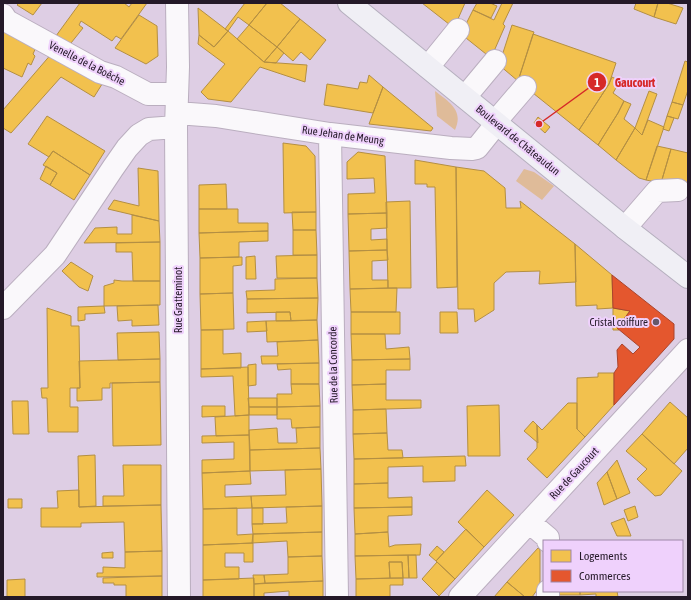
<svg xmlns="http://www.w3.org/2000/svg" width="691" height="600" font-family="'Asap Condensed',sans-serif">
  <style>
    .green { fill: #dfbb99 }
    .homes { fill: #f2c14e; stroke: #b48f43 }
    .shops { fill: #e4572e; stroke: #aa442c }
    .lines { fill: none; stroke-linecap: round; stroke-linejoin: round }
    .minor-casing { stroke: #baaebf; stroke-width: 24 }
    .major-casing { stroke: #b5afbe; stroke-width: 24 }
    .minor { stroke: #faf8fb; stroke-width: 22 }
    .major { stroke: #f0eff5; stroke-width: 22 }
    .poi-dot { fill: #65586a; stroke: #efd1fc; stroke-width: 1.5 }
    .labels { text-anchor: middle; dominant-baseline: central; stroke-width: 4; stroke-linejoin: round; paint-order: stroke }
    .street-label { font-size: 11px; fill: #241928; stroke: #efd1fc }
    .poi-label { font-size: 11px; fill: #241928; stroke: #efd1fc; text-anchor: end }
    .leader { fill: none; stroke: #d62828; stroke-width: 1.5 }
    .callout-dot { fill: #d62828; stroke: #efd1fc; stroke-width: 1.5 }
    .mark-label { font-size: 12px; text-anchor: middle; font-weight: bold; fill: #fff }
    .callout-label { font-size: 12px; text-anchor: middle; font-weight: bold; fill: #d62828; stroke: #efd1fc; stroke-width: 4; stroke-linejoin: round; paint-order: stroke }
  </style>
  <rect width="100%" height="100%" fill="#decee4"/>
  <path class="green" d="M435,91C449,102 464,110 455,130L437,116Z
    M524,169L534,172L554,186L542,200L516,181Z"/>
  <path class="homes" d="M19,3H42L33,15L17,5Z
    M80,3H124L129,7L132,3H147L121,39L116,36L112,41L81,21L79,25L83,28L67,48L53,40Z
    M245,3H267L249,25L238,17L228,31L225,29Z
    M267,3H280L300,19L277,47L249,25Z
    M422,3H465L454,28Z
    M477,3H490L497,6L491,18L473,10Z
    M502,3H513L503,24L505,26L491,58L461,34L473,10L494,20Z
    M636,3H658L654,17L634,9Z
    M658,3H667L683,8L676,24L654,17Z
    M198,8L228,31L214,47L199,35Z
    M139,15L157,26L158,56L146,64L115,48Z
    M300,19L326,40L310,60L301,52L293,61L277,47Z
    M249,25L277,47L264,62L237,39Z
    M512,25L534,32L518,81L499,65Z
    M3,28L37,45L33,54L35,56L31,65L28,63L22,77L3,68Z
    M228,31L264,62L307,65L305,82L260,67L231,102L208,99L201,92L225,64L198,44L199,35L214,47Z
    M533,34L616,63L609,84L579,130L518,81Z
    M277,47L284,53L276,63L264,62Z
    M53,52L104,81L94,97L61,77L11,133L3,128V110Z
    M685,61L688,62V90L683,105L672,102Z
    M369,75L383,87L373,113L324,105L327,84L358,89L360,82L367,83Z
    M612,77L620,81L613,93L624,101L618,113L598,145L579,130L609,84Z
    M383,87L433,128L431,131L369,124Z
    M649,91L657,94L642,135L635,128Z
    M624,101L631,104L624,119L635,128L616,160L598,145L618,113Z
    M672,102L683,105L678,119L667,116Z
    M47,116L105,151L90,175L53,151L49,157L28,144Z
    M667,116L674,118L669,131L663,129Z
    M538,117L550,127L545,133L534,123Z
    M648,120L664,127L646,180L639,178L616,160L635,128L642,135Z
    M283,143L306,146L315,156L316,212L284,213Z
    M657,146L671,149L661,183L646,180Z
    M671,149L688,153V188L661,183Z
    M53,151L90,175L74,200L50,185L57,173L43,165Z
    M358,152L385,156L387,213L348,214V194L375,193L374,178L347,179V162Z
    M415,160L456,167L457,287L437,288L435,187H427V184H415Z
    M46,166L57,173L50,185L40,179Z
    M456,167L484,171L505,188L506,208H521L520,201L575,244L576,282L539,284L540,271L506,272L494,283V310L475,322L474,309H458Z
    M138,168L158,171L159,221L108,209L114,200L139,206Z
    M226,184L227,209H199V185Z
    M410,201L411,288H388L386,202Z
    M199,209H238V223H268V231L199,233Z
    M292,212H316V230H293Z
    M387,213V228L371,229V240L387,239V250L349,251L348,214Z
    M132,215L159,221L160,242L84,243L95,228L117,227V234H132Z
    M293,230H316L317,255H293Z
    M268,231V241L239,242V257L200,258L199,233Z
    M160,242V281H133L132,252H116V243Z
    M575,244L612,275L613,308L597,309V305L576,306Z
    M387,250L388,260L372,261V280H388V288L350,289L349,251Z
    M317,255V278H277L276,256Z
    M255,256L256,279H246V257Z
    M242,257V265L233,266V293L200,294V258Z
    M71,262L93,276L88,291L79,287L62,271Z
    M317,278L318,298L247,299L246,291L275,290V279Z
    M114,280L122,281H160V305L104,306V286L114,283Z
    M397,288L396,312H351L350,289Z
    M233,293L234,329L201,330L200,294Z
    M318,298L317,320L291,321L290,312L247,313V299Z
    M158,305L159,325L132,326V320L118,321L117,306Z
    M104,306L105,313L85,314V320L78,321V307Z
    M47,308L71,316V326H79L80,388H70V407H78V432H48L47,398H42L41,388H48Z
    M613,308L630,311L617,328L619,330H613Z
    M276,312H290L291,321H276Z
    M351,312H400V334H351Z
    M440,312H457L458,333H440Z
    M317,320L318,340L267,342L266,321Z
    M266,321L267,331L247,332V322Z
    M201,330H223V354L241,353V368L201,369Z
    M159,332L160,359L118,360L117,333Z
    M351,334H385L386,349L409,347L410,359L352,360Z
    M318,340L319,363L262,364L261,356H278L277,342Z
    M160,359V382L110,383V388H102V400L77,401V388H80L79,361Z
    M410,359V370H386V384L352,385V360Z
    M319,363V384H291V369L278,370L277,364Z
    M256,364V385L248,386V365Z
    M248,367L249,415L235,416L233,376L201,377V369Z
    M598,373H614V405L585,437L577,429V378L598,377Z
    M160,382L161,445L113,446L112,383Z
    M291,384H319L320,406L277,407V394H292Z
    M386,384V400H421V408L353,410L352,385Z
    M248,398H277V407H249Z
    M12,401H28L29,434H13Z
    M670,402L688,418V448L674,464L642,434Z
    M568,403H577V429L585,437L547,478L527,459L537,448V425L542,430Z
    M499,405L500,456H468L467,406Z
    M202,406H225V416L202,417Z
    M320,406V427L292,428L291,419H277V407Z
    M249,407H277V415H249Z
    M386,409L387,433L353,434V410Z
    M249,415V435L216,436L215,417Z
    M533,421L537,425L538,443L524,431Z
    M320,427V448L250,450L249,430L277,428L278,443H297L296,428Z
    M387,433L388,450H402L403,458L354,459L353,434Z
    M642,434L682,471L661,495L655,496L637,479L647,469L626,451Z
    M249,435L250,471L202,473V460L234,459V442L202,443V436Z
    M320,448L321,469L250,471V450Z
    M95,455L96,506L79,507L78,456Z
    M465,456L466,466H455V481L423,482V466L388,467V483L354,484V459Z
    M617,460L630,493L617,499L607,472Z
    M123,465H161V505L103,506V496H124Z
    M321,469L322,506L252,508L251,496L286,495L285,470Z
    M250,471L251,484L225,485V497L251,496L252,508L203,509L202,473Z
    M607,472L617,499L604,505L597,483Z
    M388,483V498L412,497V507L354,508V484Z
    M79,490V507L161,505L162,551L125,552L124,522L81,523V527H41V508H58L57,491Z
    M487,490L514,515L484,547L458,522Z
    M8,499H22V508H8Z
    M322,506V532L253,534L252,524L287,523L286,507Z
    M635,506L638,517L628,521L624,510Z
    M412,507V515L388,516V532L355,534L354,508Z
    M237,508V535L253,534V543L203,545V509Z
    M252,508H263V524H252Z
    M624,518L631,536H617L611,523Z
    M466,529L484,547L455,579L436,561Z
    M322,532V556L288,557L287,541L252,543L253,534Z
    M388,532L389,547L395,545L421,544L420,555L355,556V534Z
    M253,543V562H244V553H225V567H239V579L203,580V545Z
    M437,546L444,552L436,561L429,555Z
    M538,548L540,550V586L532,597H525L507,582Z
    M162,551V576L97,577V573H103V567L125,568V552Z
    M113,552V558H102V553Z
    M408,555H416L417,578H409Z
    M408,555L409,578H403L402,562H389L390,578L356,579L355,556Z
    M322,556L323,581L265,583L264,575L288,574V557Z
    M389,562H402L403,578H390Z
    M437,562L455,579L439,596L422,579Z
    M253,575H264L265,583L254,584Z
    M162,576V597H126V585H114V583H103V578Z
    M254,578V597H203V580Z
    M403,578V585H390V597H356V579Z
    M25,579V597H7V580Z
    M323,581V597H289V591L264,593V597H254V584Z
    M507,582L525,597H494Z
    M554,591H580V595H554Z
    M580,591H617L618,597H596V594L580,595Z"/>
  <path class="shops" d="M612,275L674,324V339L614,405V373L618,367L617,350L622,344L633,354L640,347L617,328L630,311L613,308Z"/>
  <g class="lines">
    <g class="minor-casing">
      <path id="minor" d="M177,3L178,67L176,127L179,597
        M3,15L7,21L100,72L116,77L148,94H177
        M428,67L458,30
        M465,97L495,61
        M177,113L216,116L330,134L451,148L472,149L477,148L497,123
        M495,122L525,87
        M330,134L337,597
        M625,228L657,191L678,190
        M3,308L55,255L113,168L127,148L139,135L149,129L176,127
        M529,522L548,538V541
        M460,597L688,350
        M548,597V591"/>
    </g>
    <g class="major-casing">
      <path id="major" d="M349,3L625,228L688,277"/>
    </g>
    <use href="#minor" class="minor"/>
    <use href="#major" class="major"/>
  </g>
  <circle class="poi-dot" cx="656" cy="322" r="4"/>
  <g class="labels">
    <g class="street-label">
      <text transform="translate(87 63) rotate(27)">Venelle de la Boêche</text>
      <text transform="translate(343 135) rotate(8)">Rue Jehan de Meung</text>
      <text transform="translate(518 140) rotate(39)">Boulevard de Châteaudun</text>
      <text transform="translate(178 300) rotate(-90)">Rue Gratteminot</text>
      <text transform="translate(333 365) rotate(-91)">Rue de la Concorde</text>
      <text transform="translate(574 473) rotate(-47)">Rue de Gaucourt</text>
    </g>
    <g class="poi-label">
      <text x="648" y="322">Cristal coiffure</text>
    </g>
  </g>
  <path class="leader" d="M539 124L597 82"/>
  <g class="callout-dot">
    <circle cx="539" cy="124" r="4"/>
    <circle cx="597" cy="82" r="10"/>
  </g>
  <g class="mark-label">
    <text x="597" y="87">1</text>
  </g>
  <g class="callout-label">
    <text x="635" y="87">Gaucourt</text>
  </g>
  <rect width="691" height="600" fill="none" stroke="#241928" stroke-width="8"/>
  <rect x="543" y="540" width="140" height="52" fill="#efd1fc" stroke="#9e87a7"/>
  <rect x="551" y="550" width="20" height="12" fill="#f2c14e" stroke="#9e87a7"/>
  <text x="579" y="560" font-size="12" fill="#241928">Logements</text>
  <rect x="551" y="570" width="20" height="12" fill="#e4572e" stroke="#9e87a7"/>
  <text x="579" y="580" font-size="12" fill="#241928">Commerces</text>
</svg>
